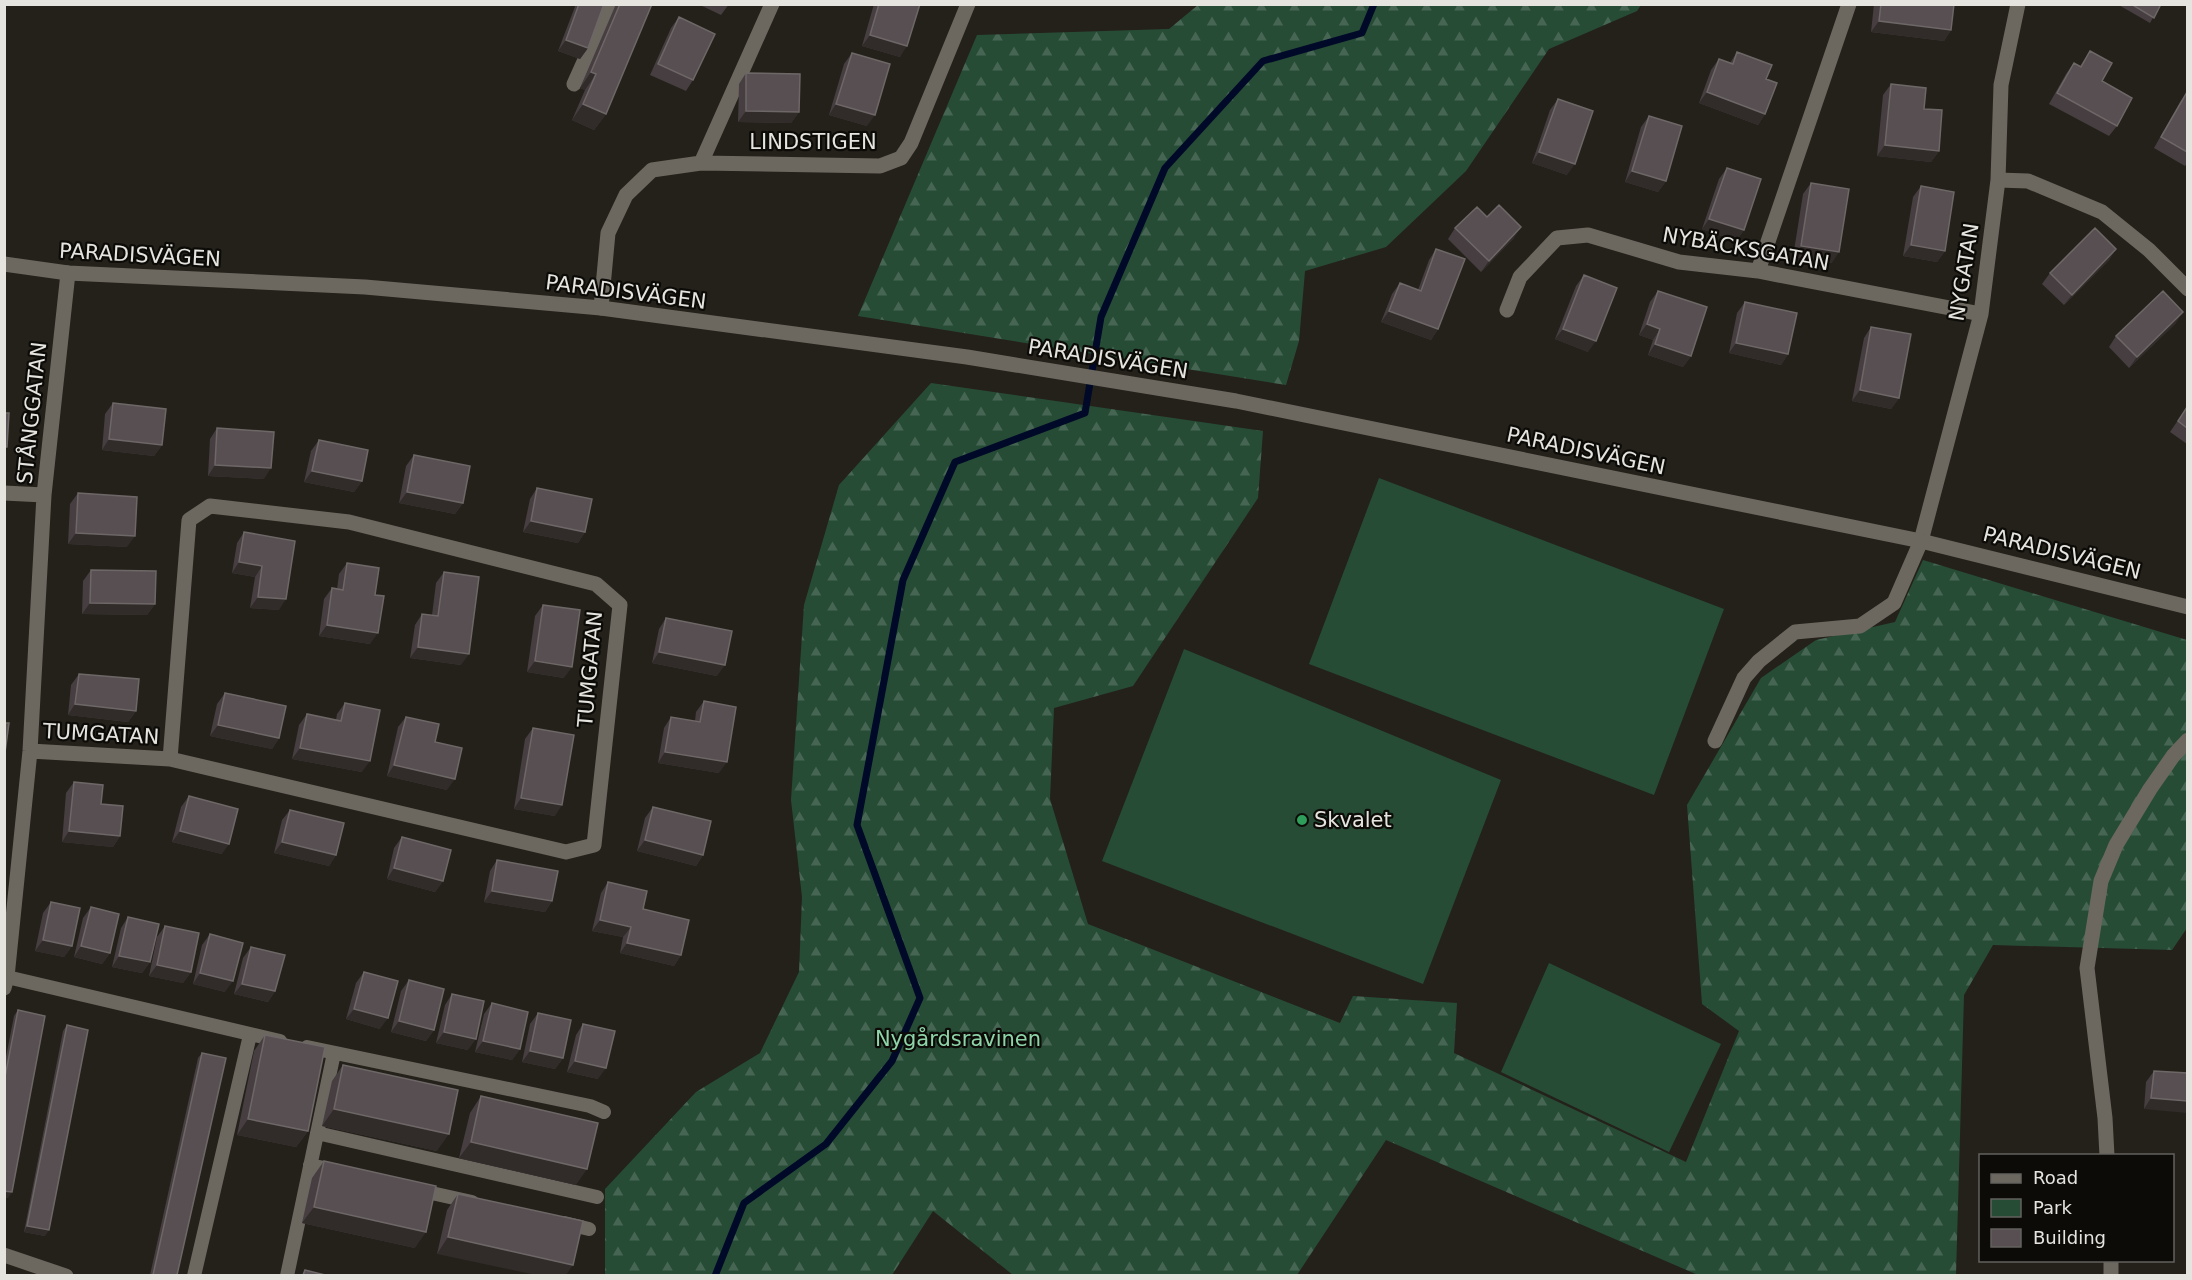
<svg xmlns="http://www.w3.org/2000/svg" width="2192" height="1280" font-family="'DejaVu Sans',sans-serif">
  <style>
    .forest { fill: url(#forest-firs) }
    .park { fill: #264c36 }
    .lines { fill: none; stroke-linecap: round; stroke-linejoin: round }
    .stream { stroke: #000a28; stroke-width: 7 }
    .service { stroke: #6c6860; stroke-width: 14 }
    .minor { stroke: #6c6860; stroke-width: 15 }
    .tertiary { stroke: #6c6860; stroke-width: 15 }
    .wall { fill: #463e40 }
    .shaded-wall { fill: #312b2a }
    .building { fill: #574f51; stroke: #6e6767; stroke-width: 1.5 }
    .leisure-dot { fill: #2e9e5b; stroke: #0c0b08; stroke-width: 2 }
    .labels { text-anchor: middle; dominant-baseline: central; stroke-width: 4.5; stroke-linejoin: round; paint-order: stroke }
    .street-label { font-size: 21px; fill: #e6e4df; stroke: #0c0b08 }
    .poi-label { font-size: 21px; fill: #e6e4df; stroke: #0c0b08; text-anchor: start }
    .park-label { font-size: 21px; fill: #8dd5a8; stroke: #0c0b08 }
  </style>
  <defs>
    <pattern id="forest-firs" width="22" height="20" patternUnits="userSpaceOnUse" patternTransform="scale(1.5)"><rect width="22" height="20" fill="#264c36"/><path d="M5 1l3.5 6h-7zM16 11l3.5 6h-7z" fill="#466653"/></pattern>
  </defs>
  <rect width="100%" height="100%" fill="#24211a"/>
  <path class="forest" d="M1198,5H1641L1637,11L1549,49L1466,171L1386,247L1305,271L1299,341L1286,385L858,316L977,35L1169,29Z
    M931,383L1263,431L1258,498L1133,686L1054,708L1050,799L1088,924L1340,1023L1353,996L1457,1003L1454,1053L1686,1162L1739,1031L1702,1004L1687,805L1761,678L1816,640L1895,622L1923,560L2187,640V928L2172,950L1993,945L1964,995L1956,1275H1698L1386,1140L1297,1275H1013L933,1211L892,1275L605,1276V1189L696,1092L760,1053L799,972L802,897L791,800L804,605L839,485Z"/>
  <path class="park" d="M1379,478L1724,609L1654,795L1309,664Z
    M1184,649L1501,780L1423,984L1102,861Z
    M1549,963L1721,1044L1669,1152L1501,1072Z"/>
  <g class="lines">
    <path class="stream" d="M715,1276L744,1203L826,1144L892,1061L920,998L857,825L903,580L955,462L1085,413L1101,317L1165,168L1263,61L1362,33L1374,4"/>
    <path class="service" d="M7,977L280,1041
      M307,1047L590,1106L604,1112
      M317,1133L597,1197
      M310,1165L338,1171
      M418,1190L472,1202
      M564,1223L589,1229
      M194,1276L250,1035
      M287,1276L334,1053"/>
    <path class="minor" d="M574,84L610,4
      M701,163L772,4
      M1998,180L2028,181L2102,212L2149,250L2188,289
      M1758,271L1849,4
      M601,308L608,233L626,195L652,170L701,163L880,166L901,158L911,143L968,4
      M1507,310L1520,277L1557,238L1588,235L1679,262L1758,271L1981,314
      M4,493L44,495
      M1715,741L1744,678L1759,661L1795,632L1860,626L1894,603L1921,541L1981,314L1998,180L2001,85L2018,4
      M30,751L170,759L189,520L210,506L349,522L596,584L620,605L594,845L566,852L170,759
      M4,988L7,977L30,751L44,495L68,273
      M2107,1156L2105,1118L2087,968L2101,881L2116,845L2150,789L2173,756L2188,740
      M4,1255L66,1276
      M2111,1260V1276"/>
    <path class="tertiary" d="M4,264L68,273L365,287L601,308L967,357L1236,401L1921,541L2188,607"/>
  </g>
  <path class="wall" d="M576,4H604L588,48L580,59L558,51Z
    M616,4H652L606,114L594,130L572,120L585,90L580,88Z
    M698,4H729L721,15Z
    M874,4H920L900,57L862,46Z
    M1874,4H1954L1951,30L1944,41L1871,32Z
    M2117,4H2161L2150,23Z
    M679,17L693,80L686,91L650,75L671,28Z
    M2090,51L2102,81L2117,126L2109,136L2049,104L2066,74L2074,63L2080,66Z
    M1737,52L1766,79L1765,114L1758,125L1699,103L1711,70L1719,59L1730,63Z
    M852,53L867,126L829,115L844,64Z
    M746,73L799,112L791,123L738,122L739,84Z
    M1891,84L1924,109L1939,151L1931,162L1877,156L1883,95Z
    M2187,92V163L2185,166L2154,148L2180,102Z
    M1558,99L1567,175L1532,163L1550,110Z
    M1649,116L1666,181L1658,192L1625,182L1641,127Z
    M1727,168L1744,230L1736,241L1702,229L1719,179Z
    M1811,183L1832,263L1793,257L1803,194Z
    M1921,186L1945,251L1937,262L1903,256L1913,197Z
    M1487,217L1514,238L1481,272L1448,239L1455,228Z
    M1436,249L1438,329L1431,340L1381,322L1392,294L1400,283L1418,290L1429,260Z
    M2116,249L2109,260L2064,305L2042,284L2050,273Z
    M1584,275L1588,352L1555,339L1576,286Z
    M1658,291L1691,356L1683,367L1648,355L1653,340L1639,335L1650,302Z
    M1745,302L1788,354L1781,365L1729,353L1737,313Z
    M2176,323L2129,368L2109,347L2116,336Z
    M1871,327L1899,398L1891,409L1852,401L1864,338Z
    M113,403L162,445L154,456L102,450L105,414Z
    M2187,407V444L2170,432Z
    M217,428L264,479L208,476L210,439Z
    M319,440L362,481L354,492L304,482L311,451Z
    M414,455L463,503L455,514L399,503L406,466Z
    M537,488L585,532L578,543L523,532L530,499Z
    M78,493L127,547L68,544L70,504Z
    M244,532L295,541L279,610L250,608L255,577L232,573L237,543Z
    M347,563L375,595L370,644L319,636L324,599L332,588L337,589L339,574Z
    M91,570L155,604L147,615L82,614L83,581Z
    M444,572L461,665L410,658L415,625L422,614L432,615L436,583Z
    M543,605L564,678L527,672L535,616Z
    M666,618L717,676L652,663L659,629Z
    M79,674L136,711L128,722L68,715L71,685Z
    M225,693L279,738L272,749L210,736L217,704Z
    M704,701L719,773L658,763L664,728L671,717L695,721L696,712Z
    M345,703L362,772L292,759L299,725L307,714L336,720L337,714Z
    M406,717L435,742L447,790L387,776L398,727Z
    M533,728L555,816L514,809L525,739Z
    M74,782L101,804L120,836L113,847L62,842L66,793Z
    M189,796L222,854L172,842L181,807Z
    M653,807L703,855L696,866L637,851L645,818Z
    M290,810L336,855L329,866L274,853L282,820Z
    M402,837L443,881L435,892L387,879L394,848Z
    M497,860L552,901L545,912L484,902L490,871Z
    M608,882L643,909L681,955L674,966L620,953L623,937L592,931L601,893Z
    M51,902L72,946L64,957L35,951L43,913Z
    M91,907L110,953L102,964L74,957L83,918Z
    M128,917L150,962L142,973L112,967L121,928Z
    M165,926L191,972L183,983L149,976L157,937Z
    M210,934L225,992L193,984L202,945Z
    M251,947L275,991L268,1002L234,994L243,958Z
    M364,972L380,1029L346,1019L356,983Z
    M409,980L434,1030L426,1041L391,1032L401,991Z
    M452,994L468,1050L436,1043L445,1005Z
    M492,1003L520,1049L512,1060L475,1052L484,1014Z
    M18,1010L8,1198L4,1197V1067L14,1016Z
    M538,1013L563,1058L555,1069L522,1062L530,1024Z
    M583,1024L598,1079L567,1072L576,1035Z
    M67,1025L45,1236L24,1232L63,1031Z
    M265,1035L308,1131L296,1147L237,1135L254,1051Z
    M202,1053L177,1275H150L198,1058Z
    M343,1065L437,1151L322,1126L332,1081Z
    M2154,1071L2187,1073L2144,1109L2146,1082Z
    M481,1096L576,1185L459,1158L470,1113Z
    M324,1161L415,1248L302,1223L312,1178Z
    M458,1194L583,1221L437,1254L447,1210Z"/>
  <path class="shaded-wall" d="M1879,21L1951,30L1944,41L1871,32Z
    M870,35L907,46L900,57L862,46Z
    M566,40L588,48L580,59L558,51Z
    M591,72L596,74L585,90L580,88Z
    M1707,92L1765,114L1758,125L1699,103Z
    M583,104L606,114L594,130L572,120Z
    M836,104L875,115L867,126L829,115Z
    M746,111L799,112L791,123L738,122Z
    M1885,145L1939,151L1931,162L1877,156Z
    M1539,152L1575,164L1567,175L1532,163Z
    M1632,171L1666,181L1658,192L1625,182Z
    M1709,219L1744,230L1736,241L1702,229Z
    M1521,227L1514,238L1481,272L1489,261Z
    M1911,245L1945,251L1937,262L1903,256Z
    M1801,246L1839,252L1832,263L1793,257Z
    M2116,249L2109,260L2064,305L2072,295Z
    M1389,311L1438,329L1431,340L1381,322Z
    M2183,312L2176,323L2129,368L2137,357Z
    M1647,324L1660,329L1653,340L1639,335Z
    M1563,329L1596,341L1588,352L1555,339Z
    M1736,343L1788,354L1781,365L1729,353Z
    M1655,344L1691,356L1683,367L1648,355Z
    M1860,390L1899,398L1891,409L1852,401Z
    M109,439L162,445L154,456L102,450Z
    M215,465L271,468L264,479L208,476Z
    M312,471L362,481L354,492L304,482Z
    M407,492L463,503L455,514L399,503Z
    M531,521L585,532L578,543L523,532Z
    M76,533L135,536L127,547L68,544Z
    M239,562L262,566L255,577L232,573Z
    M258,597L286,599L279,610L250,608Z
    M90,603L155,604L147,615L82,614Z
    M327,625L378,633L370,644L319,636Z
    M418,647L469,654L461,665L410,658Z
    M659,652L725,665L717,676L652,663Z
    M535,661L572,667L564,678L527,672Z
    M75,704L136,711L128,722L68,715Z
    M218,725L279,738L272,749L210,736Z
    M300,748L370,761L362,772L292,759Z
    M665,752L727,762L719,773L658,763Z
    M394,765L455,779L447,790L387,776Z
    M521,798L562,805L555,816L514,809Z
    M69,831L120,836L113,847L62,842Z
    M180,831L229,844L222,854L172,842Z
    M645,840L703,855L696,866L637,851Z
    M282,842L336,855L329,866L274,853Z
    M394,868L443,881L435,892L387,879Z
    M492,891L552,901L545,912L484,902Z
    M600,920L631,927L623,937L592,931Z
    M43,940L72,946L64,957L35,951Z
    M627,943L681,955L674,966L620,953Z
    M81,946L110,953L102,964L74,957Z
    M119,956L150,962L142,973L112,967Z
    M157,965L191,972L183,983L149,976Z
    M200,973L233,981L225,992L193,984Z
    M242,984L275,991L268,1002L234,994Z
    M354,1009L388,1018L380,1029L346,1019Z
    M399,1021L434,1030L426,1041L391,1032Z
    M444,1032L476,1039L468,1050L436,1043Z
    M483,1041L520,1049L512,1060L475,1052Z
    M530,1051L563,1058L555,1069L522,1062Z
    M575,1061L606,1068L598,1079L567,1072Z
    M2151,1098L2187,1101V1113L2144,1109Z
    M334,1109L449,1134L437,1151L322,1126Z
    M248,1119L308,1131L296,1147L237,1135Z
    M471,1142L587,1169L576,1185L459,1158Z
    M4,1191L12,1192L8,1198L4,1197Z
    M314,1207L426,1232L415,1248L302,1223Z
    M27,1226L49,1230L45,1236L24,1232Z
    M448,1237L573,1265L566,1275H536L437,1254Z"/>
  <path class="building" d="M579,4H604L588,48L566,40Z
    M620,4H652L606,114L583,104L596,74L591,72Z
    M879,4H920L907,46L870,35Z
    M1881,4H1954L1951,30L1879,21Z
    M2131,4H2161L2154,18Z
    M679,17L715,34L693,80L658,64Z
    M2090,51L2112,63L2102,81L2132,98L2117,126L2057,93L2074,63L2081,67Z
    M1737,52L1772,65L1766,79L1777,83L1765,114L1707,92L1719,59L1733,64Z
    M852,53L890,64L875,115L836,104Z
    M746,73L800,74L799,112L746,111Z
    M1891,84L1926,88L1924,109L1942,110L1939,151L1885,145Z
    M2187,92V152L2161,137Z
    M1558,99L1593,111L1575,164L1539,152Z
    M1649,116L1682,126L1666,181L1632,171Z
    M1727,168L1761,179L1744,230L1709,219Z
    M1811,183L1849,189L1839,252L1801,246Z
    M1921,186L1954,192L1945,251L1911,245Z
    M1499,205L1521,227L1489,261L1455,228L1477,207L1487,217Z
    M2095,228L2116,249L2072,295L2050,273Z
    M1436,249L1465,259L1438,329L1389,311L1400,283L1421,291Z
    M1584,275L1617,288L1596,341L1563,329Z
    M1658,291L1707,307L1691,356L1655,344L1660,329L1647,324Z
    M2163,291L2183,312L2137,357L2116,336Z
    M1745,302L1797,313L1788,354L1736,343Z
    M1871,327L1911,334L1899,398L1860,390Z
    M113,403L166,409L162,445L109,439Z
    M2187,407V428L2178,421Z
    M4,413H9L7,447H4Z
    M217,428L274,432L271,468L215,465Z
    M319,440L368,450L362,481L312,471Z
    M414,455L470,466L463,503L407,492Z
    M537,488L592,499L585,532L531,521Z
    M78,493L137,497L135,536L76,533Z
    M244,532L295,541L286,599L258,597L262,566L239,562Z
    M347,563L379,568L375,595L384,596L378,633L327,625L332,588L343,590Z
    M91,570L156,571L155,604L90,603Z
    M444,572L479,577L469,654L418,647L422,614L438,616Z
    M543,605L580,610L572,667L535,661Z
    M666,618L732,631L725,665L659,652Z
    M79,674L139,679L136,711L75,704Z
    M225,693L286,706L279,738L218,725Z
    M704,701L736,707L727,762L665,752L671,717L700,722Z
    M345,703L380,710L370,761L300,748L307,714L341,721Z
    M406,717L439,724L435,742L462,748L455,779L394,765Z
    M4,723H9L4,760Z
    M533,728L574,735L562,805L521,798Z
    M74,782L103,785L101,804L123,806L120,836L69,831Z
    M189,796L238,809L229,844L180,831Z
    M653,807L711,821L703,855L645,840Z
    M290,810L344,823L336,855L282,842Z
    M402,837L451,850L443,881L394,868Z
    M497,860L558,871L552,901L492,891Z
    M608,882L647,891L643,909L689,920L681,955L627,943L631,927L600,920Z
    M51,902L80,908L72,946L43,940Z
    M91,907L119,914L110,953L81,946Z
    M128,917L159,924L150,962L119,956Z
    M165,926L199,933L191,972L157,965Z
    M210,934L243,943L233,981L200,973Z
    M251,947L285,955L275,991L242,984Z
    M364,972L398,981L388,1018L354,1009Z
    M409,980L444,989L434,1030L399,1021Z
    M452,994L484,1001L476,1039L444,1032Z
    M492,1003L528,1012L520,1049L483,1041Z
    M18,1010L45,1016L12,1192L4,1191V1082Z
    M538,1013L571,1020L563,1058L530,1051Z
    M583,1024L615,1031L606,1068L575,1061Z
    M67,1025L88,1030L49,1230L27,1226Z
    M265,1035L325,1047L308,1131L248,1119Z
    M202,1053L226,1058L177,1275H153Z
    M343,1065L458,1090L449,1134L334,1109Z
    M2154,1071L2187,1073V1101L2151,1098Z
    M481,1096L598,1123L587,1169L471,1142Z
    M324,1161L436,1186L426,1232L314,1207Z
    M458,1194L583,1221L573,1265L448,1237Z
    M305,1270L325,1275H303Z"/>
  <circle class="leisure-dot" cx="1302" cy="820" r="6"/>
  <g class="labels">
    <g class="street-label">
      <text x="813" y="142">LINDSTIGEN</text>
      <text transform="translate(1746 249) rotate(10)">NYBÄCKSGATAN</text>
      <text transform="translate(140 255) rotate(3)">PARADISVÄGEN</text>
      <text transform="translate(1964 272) rotate(-81)">NYGATAN</text>
      <text transform="translate(626 292) rotate(7)">PARADISVÄGEN</text>
      <text transform="translate(1108 359) rotate(9)">PARADISVÄGEN</text>
      <text transform="translate(32 413) rotate(-84)">STÅNGGATAN</text>
      <text transform="translate(1586 451) rotate(12)">PARADISVÄGEN</text>
      <text transform="translate(2062 553) rotate(14)">PARADISVÄGEN</text>
      <text transform="translate(590 669) rotate(-85)">TUMGATAN</text>
      <text transform="translate(101 734) rotate(3)">TUMGATAN</text>
    </g>
    <g class="poi-label">
      <text x="1314" y="820">Skvalet</text>
    </g>
    <g class="park-label">
      <text x="958" y="1039">Nygårdsravinen</text>
    </g>
  </g>
  <rect width="2192" height="1280" fill="none" stroke="#e6e4df" stroke-width="12"/>
  <rect x="1979" y="1154" width="195" height="108" fill="#0c0b08" stroke="#63625e" stroke-width="1.5"/>
  <rect x="1991" y="1174" width="30" height="9" fill="#6c6860" stroke="#63625e" stroke-width="1.5"/>
  <text x="2033" y="1184" font-size="18" fill="#e6e4df">Road</text>
  <rect x="1991" y="1199" width="30" height="18" fill="#264c36" stroke="#63625e" stroke-width="1.5"/>
  <text x="2033" y="1214" font-size="18" fill="#e6e4df">Park</text>
  <rect x="1991" y="1229" width="30" height="18" fill="#574f51" stroke="#63625e" stroke-width="1.5"/>
  <text x="2033" y="1244" font-size="18" fill="#e6e4df">Building</text>
</svg>
